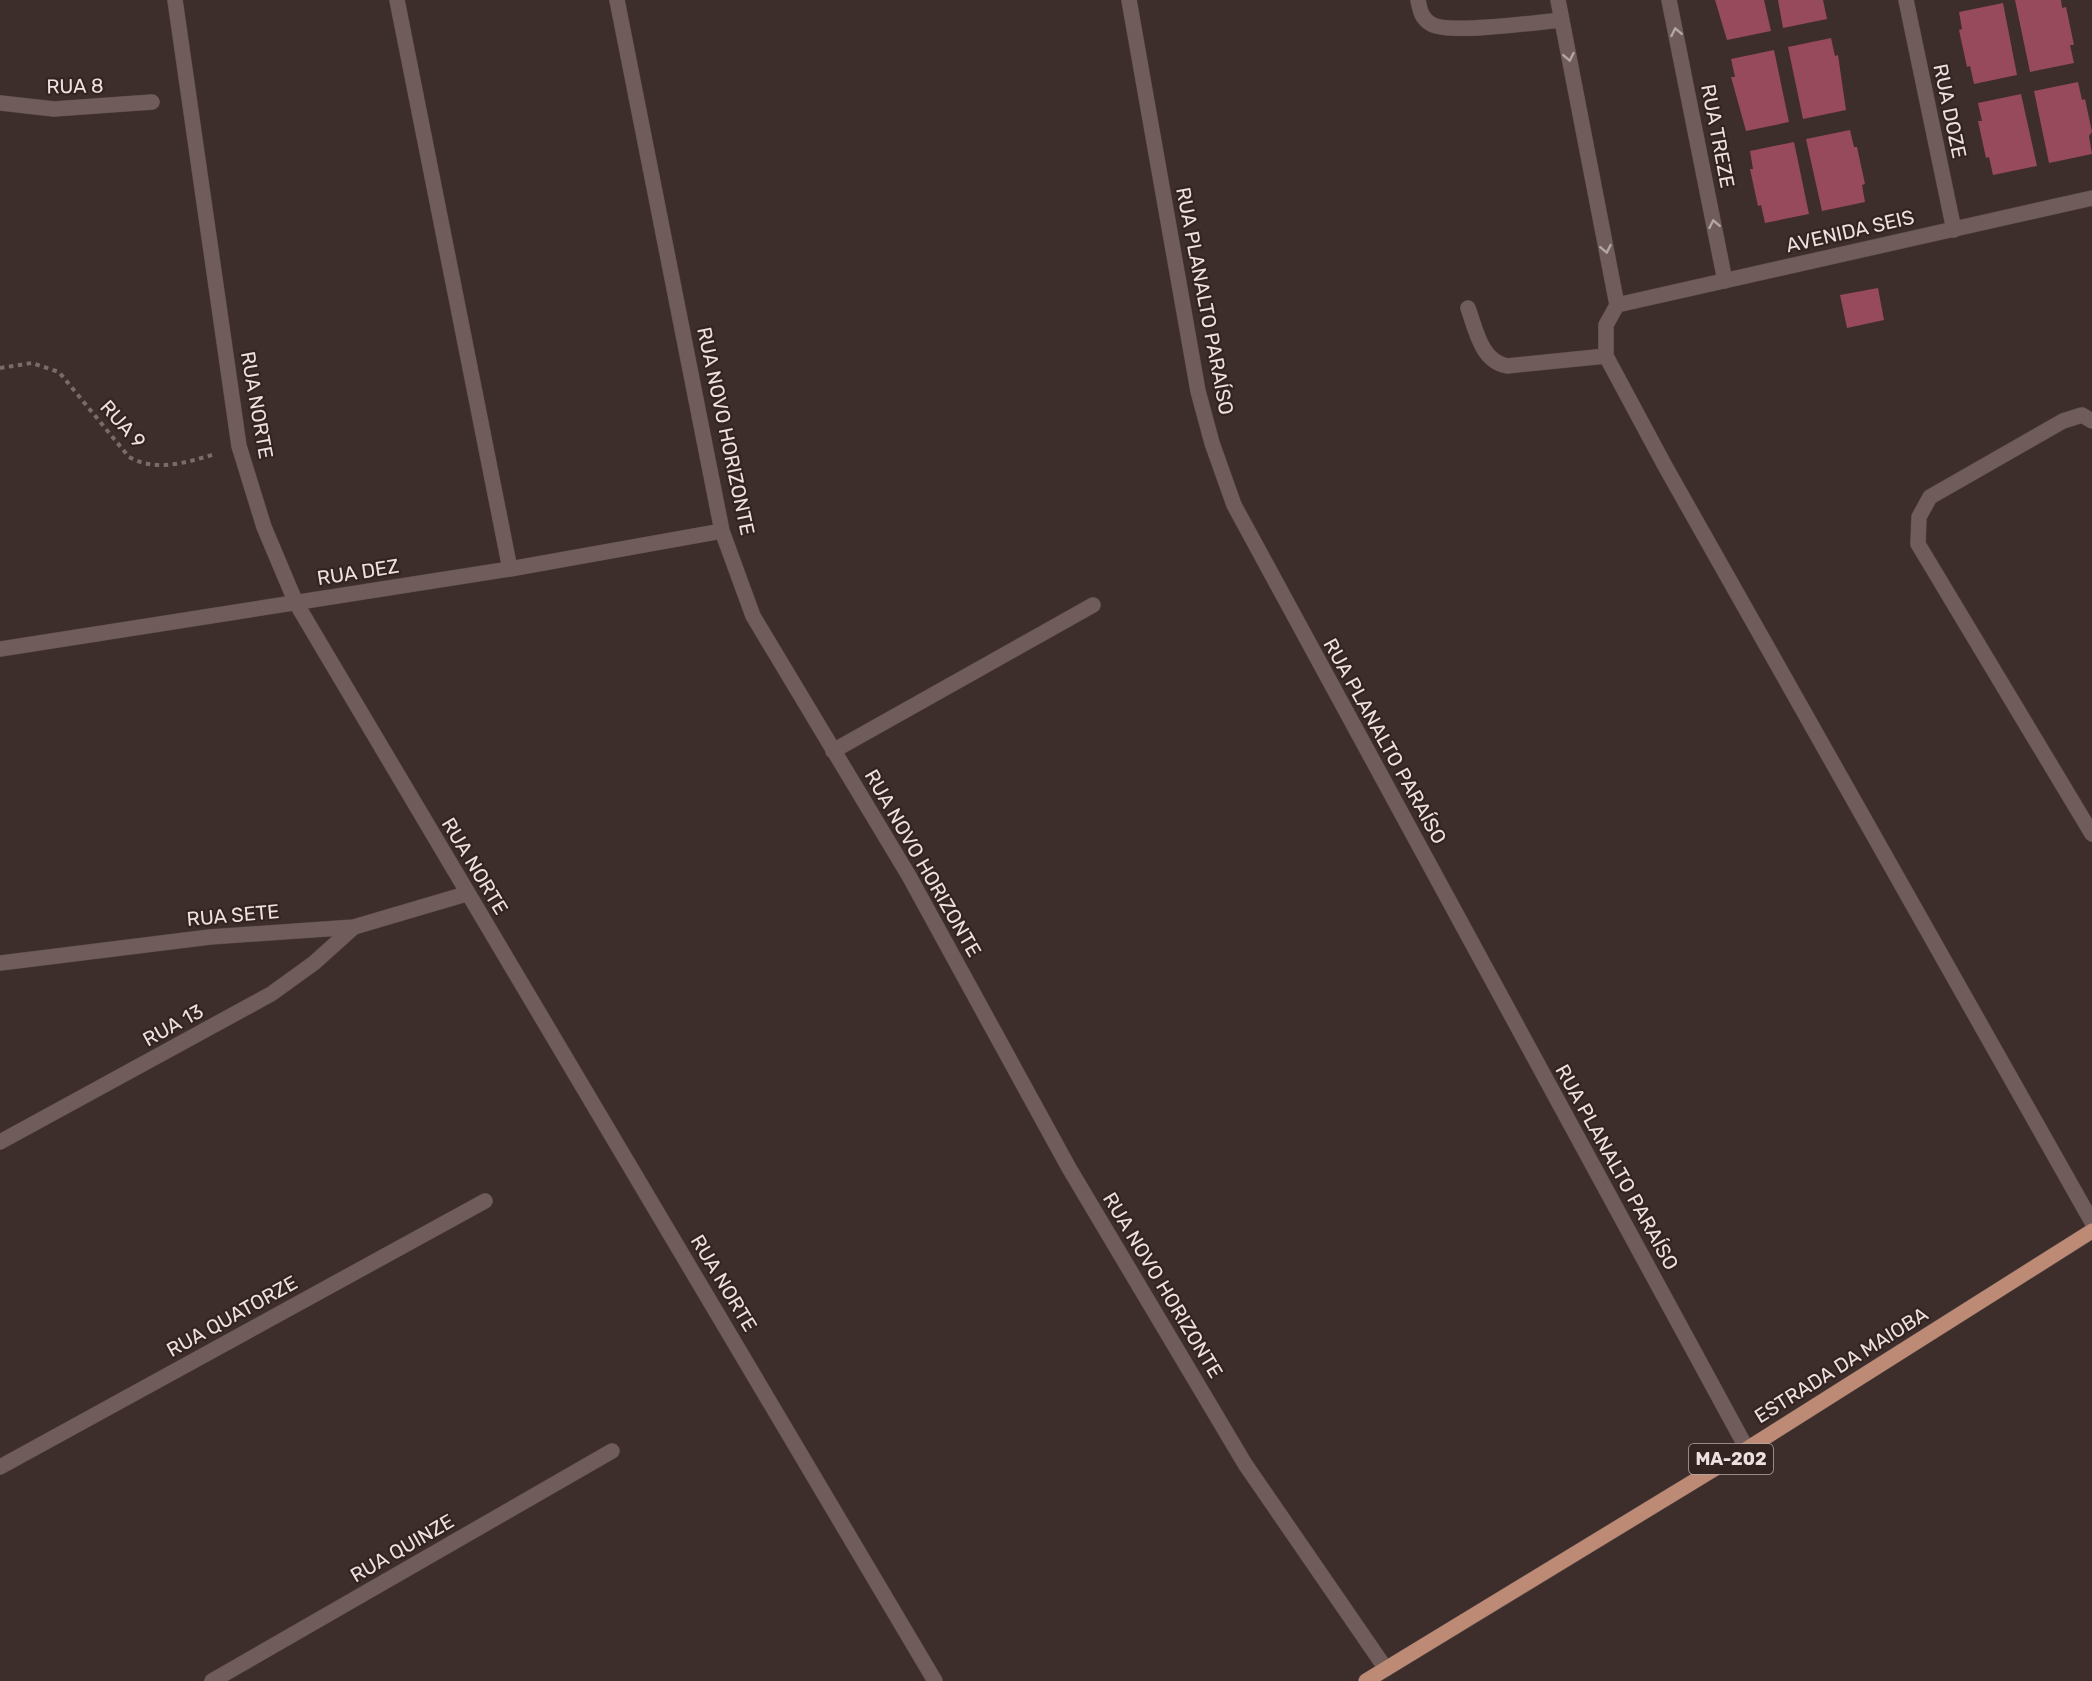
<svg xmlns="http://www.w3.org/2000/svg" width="2092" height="1681" font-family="Rubik,sans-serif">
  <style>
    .building { fill: #974a5c }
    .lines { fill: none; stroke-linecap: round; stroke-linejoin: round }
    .minor-casing { stroke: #584a48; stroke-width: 16 }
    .primary-casing { stroke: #584a48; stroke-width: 16 }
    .path { stroke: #7a6b69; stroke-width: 4; stroke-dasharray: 4.5 4.5; stroke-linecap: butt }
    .minor { stroke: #705d5b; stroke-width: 15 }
    .primary { stroke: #bd8b75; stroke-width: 15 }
    .oneway { stroke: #b4a6a4 }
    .labels { text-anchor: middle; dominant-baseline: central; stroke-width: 4.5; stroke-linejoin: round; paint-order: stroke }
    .shield { fill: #332321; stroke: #b4a8a6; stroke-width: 1.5 }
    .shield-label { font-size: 18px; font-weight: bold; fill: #ece1df }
    .street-label { font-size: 20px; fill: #ece1df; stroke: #332321 }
  </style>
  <rect width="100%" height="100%" fill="#3d2d2b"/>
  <path class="building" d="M1715,0H1764L1771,31L1727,40Z
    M1778,0H1823L1827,19L1783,28Z
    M2015,0H2061L2062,8L2066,7L2074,45H2070L2074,63L2030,72Z
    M2003,3L2017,75L1974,84L1970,66L1967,67L1959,30L1962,29L1959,12Z
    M1831,38L1835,56L1838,55L1846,110L1803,119L1788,47Z
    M1774,50L1789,122L1746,131L1731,77H1735L1731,59Z
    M2078,82L2082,100L2085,99L2092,132L2089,136L2092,154L2049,163L2034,91Z
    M2021,94L2037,166L1993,175L1989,157L1986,158L1978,121H1982L1978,103Z
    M1850,130L1854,147H1857L1865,184L1862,185L1865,202L1822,211L1806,139Z
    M1794,142L1809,214L1765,223L1761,205L1758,206L1750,169H1753L1750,151Z
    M1878,288L1884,320L1847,328L1840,295Z"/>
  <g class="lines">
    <g class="minor-casing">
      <path id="minor" d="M175,0L239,446L264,527L296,603L935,1681
        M397,0L510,569
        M617,0L722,531L753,616L909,876L1069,1168L1245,1464L1386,1669
        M1129,0L1198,391L1212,443L1234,505L1747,1449
        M1418,0C1420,10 1421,18 1431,24C1449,35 1537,22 1562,20
        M1558,0L1617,305L1606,325V356L1665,466L2092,1222
        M1669,0L1725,281
        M1906,0L1954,230
        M0,103L54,109L152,102
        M1617,305L2092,198
        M1468,308C1476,330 1481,361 1507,366L1606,356
        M2092,421L2082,415L2063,421L1930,497L1919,517L1918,544L2092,834
        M0,649L510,569L722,531
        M833,751L1093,605
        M0,963L210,937L354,927L466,894
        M0,1142L271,994L314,963L354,927
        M0,1467L485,1201
        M212,1681L612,1451"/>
    </g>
    <g class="primary-casing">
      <path id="primary" d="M1366,1681L1747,1449L2092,1231"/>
    </g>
    <path class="path" d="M0,368L32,363L59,372L129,457C156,472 184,463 212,455"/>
    <use href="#minor" class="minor"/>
    <use href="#primary" class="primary"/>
  </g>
  <defs><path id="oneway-chevron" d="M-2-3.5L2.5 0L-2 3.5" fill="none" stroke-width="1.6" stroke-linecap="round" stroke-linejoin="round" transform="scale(1.5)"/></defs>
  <g class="oneway">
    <use href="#oneway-chevron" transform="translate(1676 32) rotate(-101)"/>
    <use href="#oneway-chevron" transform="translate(1569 57) rotate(79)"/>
    <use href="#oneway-chevron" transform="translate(1714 224) rotate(-101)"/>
    <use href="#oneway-chevron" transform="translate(1606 249) rotate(79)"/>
  </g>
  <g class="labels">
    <rect class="shield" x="1689" y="1444" width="84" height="30" rx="4.5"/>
    <g class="shield-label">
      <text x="1731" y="1459">MA-202</text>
    </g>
    <g class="street-label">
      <text transform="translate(75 86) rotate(-1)">RUA 8</text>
      <text transform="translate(1950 111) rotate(78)">RUA DOZE</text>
      <text transform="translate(1718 136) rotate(79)">RUA TREZE</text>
      <text transform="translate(1850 231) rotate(-13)">AVENIDA SEIS</text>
      <text transform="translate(1205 301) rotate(79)">RUA PLANALTO PARAÍSO</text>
      <text transform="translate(257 405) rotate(80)">RUA NORTE</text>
      <text transform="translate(123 424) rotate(48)">RUA 9</text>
      <text transform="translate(726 431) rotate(78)">RUA NOVO HORIZONTE</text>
      <text transform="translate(358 572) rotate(-9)">RUA DEZ</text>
      <text transform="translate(1385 741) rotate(61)">RUA PLANALTO PARAÍSO</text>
      <text transform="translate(923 863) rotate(60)">RUA NOVO HORIZONTE</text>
      <text transform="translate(475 866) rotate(59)">RUA NORTE</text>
      <text transform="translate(233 915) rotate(-5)">RUA SETE</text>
      <text transform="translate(173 1025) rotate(-29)">RUA 13</text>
      <text transform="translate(1617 1167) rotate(61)">RUA PLANALTO PARAÍSO</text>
      <text transform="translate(724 1283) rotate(59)">RUA NORTE</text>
      <text transform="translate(1163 1285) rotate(59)">RUA NOVO HORIZONTE</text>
      <text transform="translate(232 1316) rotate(-29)">RUA QUATORZE</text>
      <text transform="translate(1841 1365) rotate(-32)">ESTRADA DA MAIOBA</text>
      <text transform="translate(402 1548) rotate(-30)">RUA QUINZE</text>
    </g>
  </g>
</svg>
